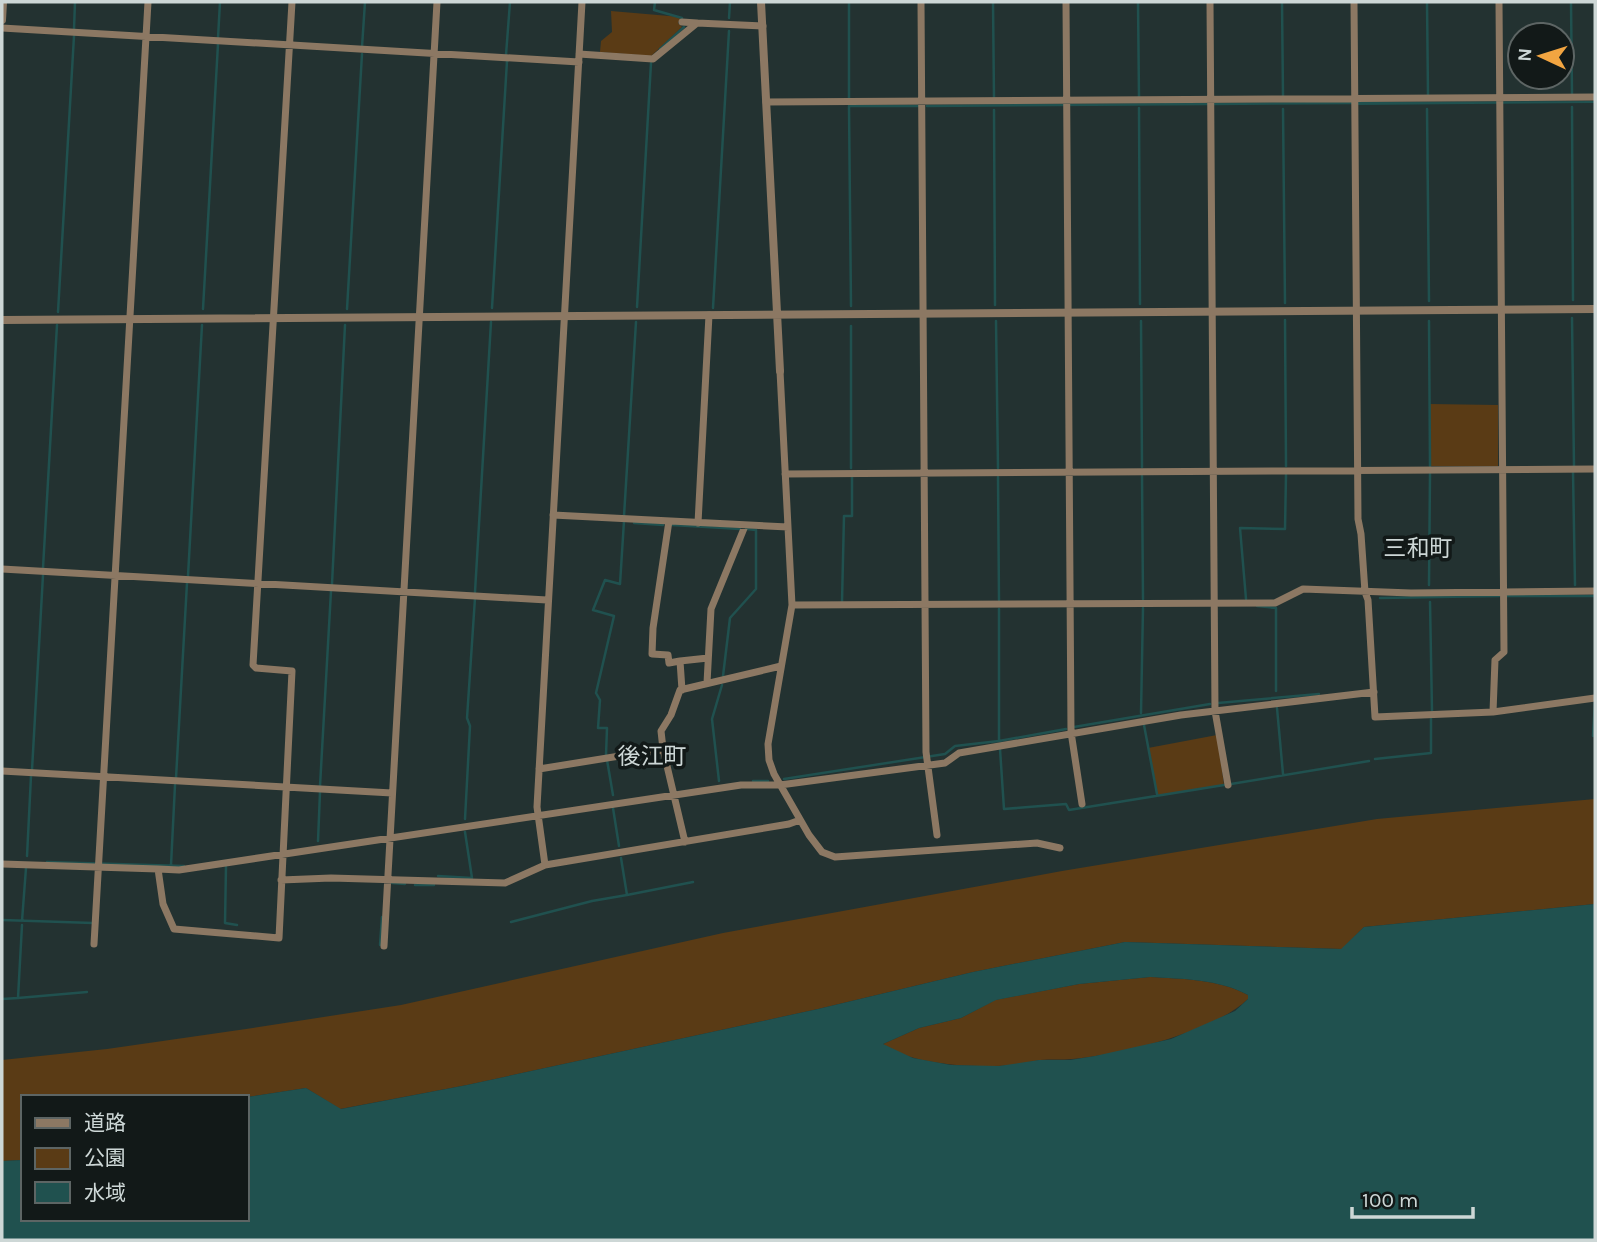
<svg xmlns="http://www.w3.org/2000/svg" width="1597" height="1242" font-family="Karla,'Noto Sans JP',sans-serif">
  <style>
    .green { fill: #5a3b15 }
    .water { fill: #20514f; fill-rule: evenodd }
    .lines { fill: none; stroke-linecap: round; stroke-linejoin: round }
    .stream { stroke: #20514f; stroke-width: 2.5 }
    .minor { stroke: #8c7863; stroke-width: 7 }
    .tertiary { stroke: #8c7863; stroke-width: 8 }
    .labels { text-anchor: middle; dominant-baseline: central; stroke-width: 7; stroke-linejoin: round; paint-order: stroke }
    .quarter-label { font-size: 23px; fill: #cdd7d6; stroke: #121918 }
  </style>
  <rect width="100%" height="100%" fill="#233231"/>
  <path class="green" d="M611,11L681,17L678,23L682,27L651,56L600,52L601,41L612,32Z
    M1430,404L1498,405V466H1430Z
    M1217,735L1224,785L1157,796L1148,748Z
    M1595,799V904L1364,927L1342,949L1125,942L973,972L818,1009L467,1085L340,1109L306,1088L247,1097H23V1160L2,1161V1060L107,1049L246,1029L401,1005L723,933L1062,871L1377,819Z
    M1150,977C1182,979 1219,979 1248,995V999C1214,1032 1120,1055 1072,1059C1062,1060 1051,1059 1040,1060C1033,1061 1026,1063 1019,1064C985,1069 910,1066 883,1044L919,1028L961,1018L995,1000L1079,984Z"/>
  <path class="water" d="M1595,101V103L1357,105V102Z
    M1595,904V1240H2V1161L23,1160V1219H247V1097L306,1088L341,1109L467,1085L818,1009L973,972L1125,942L1341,949L1364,927ZM1150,977C1182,979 1219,979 1248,995V999L1235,1011L1171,1039L1095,1056L1070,1060H1039L999,1066L951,1065L913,1058L883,1044L919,1028L961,1018L996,1000L1079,984Z"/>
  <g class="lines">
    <path class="stream" d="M655,2L654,10L682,18
      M849,2V99
      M993,2L994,98
      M1138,2L1139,98
      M1282,2L1283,96
      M1427,2L1428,95
      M1571,2L1572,94
      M729,18L730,2
      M74,29L75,2
      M218,38L220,2
      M362,47L365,2
      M660,49L684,27
      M506,55L510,2
      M1214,104L1353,103
      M927,106L1207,104
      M1572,107L1573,300
      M1139,108L1140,304
      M1283,109L1285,303
      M1427,109L1429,301
      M994,110L995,305
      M851,306L849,106H918
      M637,307L651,63
      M492,308L507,61
      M713,308L729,31
      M203,309L218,44
      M347,309L362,54
      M58,312L74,36
      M1572,318L1574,466
      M1285,320L1286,466
      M996,321L998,468
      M1141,321L1142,467
      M1429,321L1430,466
      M851,326V468
      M1573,472L1575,585
      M1142,476L1143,599
      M998,477L999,600
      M624,516L636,322
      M634,523L663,525
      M672,525L740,529
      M43,568L57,325
      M188,576L202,325
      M332,584L345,325
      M1429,585L1430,474
      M475,592L491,322
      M1507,596H1595
      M1380,598L1499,596
      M1246,599L1240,528L1285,529L1286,475
      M842,602L844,516H852V477
      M1430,602L1432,711
      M1257,606L1276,608V691
      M723,676L730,618L756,589V530L746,529
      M1218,703L1319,694
      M1277,708L1283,774
      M1141,713L1143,608
      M1144,725L1157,794
      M1074,727L1210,704
      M1593,736L1595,702
      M999,741V609
      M1000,749L1004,809L1066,804L1069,810L1224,785
      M606,755L607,728H598L600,700L596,693L614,616L593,610L605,580L620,584L624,521
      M1375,759L1431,753V719
      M607,760L613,795
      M32,770L43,575
      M176,778L187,583
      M784,779L945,754L955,746L999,741L1066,729
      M719,781L712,719L722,685
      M753,781H768
      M1231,784L1369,761
      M320,786L331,591
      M613,808L619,846
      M465,819L470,726L467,718L475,598
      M318,841L320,792
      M27,856L31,776
      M621,858L627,895L693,882
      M47,862L184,866
      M171,865L175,785
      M226,866L225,923L237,925
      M438,876L472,878L465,832
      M392,883L405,884
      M415,885H434
      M2,920L93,923
      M22,921L26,868
      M511,922L592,901L627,895
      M380,945L382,917
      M18,998L87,992
      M2,999L18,998L22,925"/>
    <path class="minor" d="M921,2L926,752L937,835
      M1066,2L1071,732L1082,804
      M1210,2L1215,711L1228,785
      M1354,2L1358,519L1361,534L1365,592L1368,600L1375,717L1493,712L1595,698
      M682,22L697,23
      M2,28L579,62
      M579,54L653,59L697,23L763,26
      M766,102L1595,97
      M780,371L792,605L768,744L769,760L774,774L809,835L822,852L835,857L1037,843L1060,848
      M785,474L1595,469
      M553,515L788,527
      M669,521L653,628L652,654L668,655L669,663L680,661L682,690
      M698,523L709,315
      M2,569L547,600
      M792,605L1275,603L1303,589L1411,593L1595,591
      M680,661L708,658
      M707,683L711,609L745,526
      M1493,712L1495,660L1504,652L1499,2
      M663,749L685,842
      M539,769L663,749L661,731L671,715L680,690L781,666
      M2,771L392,793
      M2,864L158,869L163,904L174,929L279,938L292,671L256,668L253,665L292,2
      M545,865L537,807L582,2
      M158,869L179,870L741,785H780L945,763L959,753L1181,715L1374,692
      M281,880L331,878L505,883L545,865L789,824L800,820
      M94,944L148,2
      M384,946L437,2"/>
    <path class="tertiary" d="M761,2L780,371
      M2,20L3,2
      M2,320L1595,309"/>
  </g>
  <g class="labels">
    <g class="quarter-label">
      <text x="1418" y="548">三和町</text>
      <text x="652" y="756">後江町</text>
    </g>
  </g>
  <rect width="1597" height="1242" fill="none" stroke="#cdd7d6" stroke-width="7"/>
  <rect x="21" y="1095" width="228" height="126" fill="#121918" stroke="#5d6564" stroke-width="2"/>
  <rect x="35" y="1118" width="35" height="10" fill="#8c7863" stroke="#5d6564" stroke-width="2"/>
  <text x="84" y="1130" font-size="21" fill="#cdd7d6">道路</text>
  <rect x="35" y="1148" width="35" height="21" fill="#5a3b15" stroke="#5d6564" stroke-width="2"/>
  <text x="84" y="1165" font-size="21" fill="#cdd7d6">公園</text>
  <rect x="35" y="1182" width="35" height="21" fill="#20514f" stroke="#5d6564" stroke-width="2"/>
  <text x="84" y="1200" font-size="21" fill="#cdd7d6">水域</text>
  <g transform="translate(1541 56) rotate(274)"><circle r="33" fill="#121918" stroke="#5d6564" stroke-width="2"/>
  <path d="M0-5L12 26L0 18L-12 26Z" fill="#f2a541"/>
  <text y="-10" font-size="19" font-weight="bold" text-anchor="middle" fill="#cdd7d6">N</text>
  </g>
  <path d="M1352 1207v10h121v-10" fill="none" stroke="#cdd7d6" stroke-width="3.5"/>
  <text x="1362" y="1207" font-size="21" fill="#cdd7d6" stroke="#121918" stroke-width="5" paint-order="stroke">100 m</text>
</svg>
